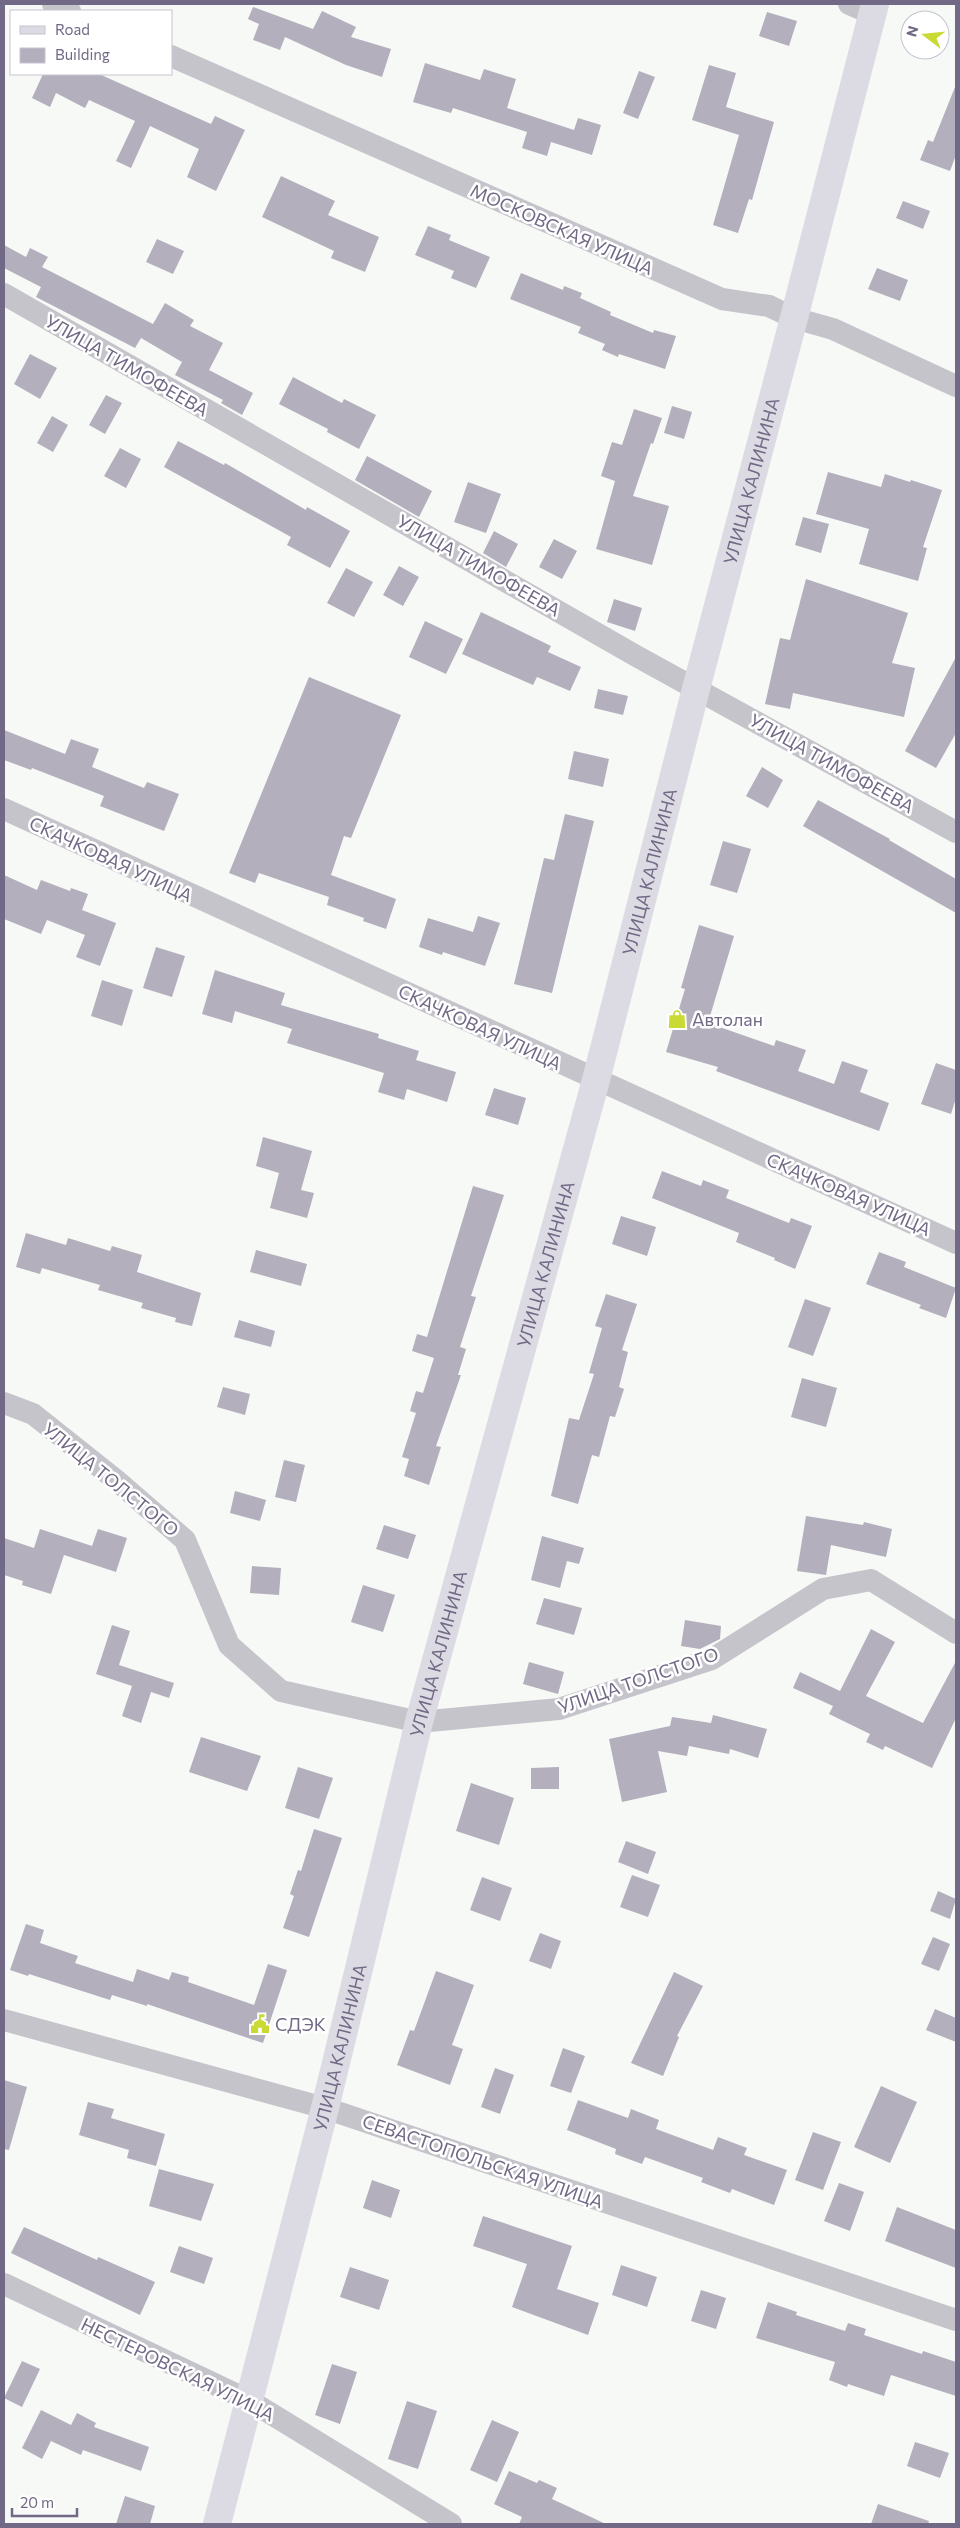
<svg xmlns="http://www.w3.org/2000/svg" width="960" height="2528" font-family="Commissioner,sans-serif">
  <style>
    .building { fill: #b3afbc }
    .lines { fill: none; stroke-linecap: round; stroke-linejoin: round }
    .street { stroke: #c6c4cb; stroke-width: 22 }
    .secondary { stroke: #dcdae2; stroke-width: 28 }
    .labels { text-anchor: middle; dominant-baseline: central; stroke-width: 5; stroke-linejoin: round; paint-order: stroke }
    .street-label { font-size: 18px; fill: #726986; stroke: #fff }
    .poi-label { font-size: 18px; fill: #726986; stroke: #fff; text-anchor: start }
  </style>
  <rect width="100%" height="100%" fill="#f7f9f6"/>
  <path class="building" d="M253,7L313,29L322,11L356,27L351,37L391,49L382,77L346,65L285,37L280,50L253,40L259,24L248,19Z
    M767,12L797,21L789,46L759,36Z
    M425,63L480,80L484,69L516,79L507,108L574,130L578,118L601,125L592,155L551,142L547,156L522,148L527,132L453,108L451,113L413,102Z
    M709,65L736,73L726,107L774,122L752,200L749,199L738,233L713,225L739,135L692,120Z
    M639,71L655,77L638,119L623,113Z
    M43,74H99L211,124L215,116L245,130L216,191L187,177L199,149L150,126L131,168L116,161L135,121L89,100L85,108L56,93L50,107L32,98Z
    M955,87L956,155L950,171L920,160L928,140L933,142Z
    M281,176L335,201L328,215L379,237L365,272L331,258L334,251L262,217Z
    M903,201L930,211L923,229L896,218Z
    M428,226L451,235L449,240L490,257L476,288L451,278L454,271L415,255Z
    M157,239L184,251L173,274L146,262Z
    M4,245L26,257L30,248L48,257L42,267L153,324L165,303L194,320L190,326L223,343L209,370L253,393L242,415L221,403L223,400L175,375L182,362L141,338L135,348L36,297L41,287L4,268Z
    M877,268L908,280L900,301L868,289Z
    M521,273L563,290L564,286L582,293L580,298L611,312L610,315L653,333L654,330L676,336L665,369L619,354L618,357L602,350L605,344L578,333L581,327L510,299Z
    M30,354L57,368L40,399L14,384Z
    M293,377L342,403L344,399L376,415L359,449L327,432L328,429L279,404Z
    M106,395L122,403L105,434L89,425Z
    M672,406L692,412L684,439L664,433Z
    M634,409L662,418L653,444L651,443L633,496L669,506L652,565L596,549L615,481L601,476L612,442L622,445Z
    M52,416L68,425L53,452L37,443Z
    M178,441L224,465L225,463L306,510L307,507L350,531L330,568L287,545L291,537L164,467Z
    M120,448L141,459L126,488L104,476Z
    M367,456L432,491L419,517L355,480Z
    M828,472L881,487L885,474L910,482L911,480L942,490L923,547L927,548L918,581L859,564L869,529L816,514Z
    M468,482L501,494L486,533L454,522Z
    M803,517L829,524L821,553L795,545Z
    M494,531L518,544L506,567L483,553Z
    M554,539L577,551L562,579L539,567Z
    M399,566L419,577L403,606L383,595Z
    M346,568L373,582L354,617L327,603Z
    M806,579L908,613L892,663L915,668L904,717L793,693L790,709L765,704L780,638L790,640Z
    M614,599L642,608L635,631L607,622Z
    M481,612L551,646L548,652L581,667L570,691L537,677L533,685L462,654Z
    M425,621L463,639L446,674L409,657Z
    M956,657V733L936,768L905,751Z
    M309,677L401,715L351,838L344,836L331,875L396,899L386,929L363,921L364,918L327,905L329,897L259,873L255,883L229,873Z
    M598,689L628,696L623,715L594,708Z
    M4,730L65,754L71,739L99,749L92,767L144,788L147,782L179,794L164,831L100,806L104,796L32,768L31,770L4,760Z
    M574,751L609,759L603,787L568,779Z
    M762,767L783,780L768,808L746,796Z
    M818,800L890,839L889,840L956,879V913L803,826Z
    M565,814L594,821L552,993L514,984L544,858L554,860Z
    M723,841L751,849L737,893L710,885Z
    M4,875L37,890L41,880L70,891L71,888L88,894L82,910L116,923L100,966L76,957L85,935L47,920L41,934L4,919Z
    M478,916L500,923L485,966L443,952L442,955L419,947L428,918L473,932Z
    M699,925L734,936L708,1023L774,1046L776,1040L806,1050L798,1071L834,1084L842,1061L868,1070L860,1092L889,1103L879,1131L716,1071L718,1067L666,1052L685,989L681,988Z
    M156,947L185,956L172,997L143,988Z
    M215,970L285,993L281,1005L379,1034L378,1038L419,1051L416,1060L456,1072L447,1102L407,1089L404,1100L378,1092L384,1073L287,1043L292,1029L235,1011L232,1023L202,1014Z
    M102,980L133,990L122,1026L91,1016Z
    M936,1063L956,1070V1098L951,1114L921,1104Z
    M494,1088L526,1098L518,1125L485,1115Z
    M263,1137L312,1151L301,1190L314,1193L307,1218L270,1208L279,1173L256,1166Z
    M662,1171L701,1186L703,1180L729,1190L726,1198L789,1223L791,1218L812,1226L795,1269L774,1260L775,1258L736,1242L739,1233L652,1198Z
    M473,1186L504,1195L471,1296L476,1297L460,1347L466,1349L458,1375H461L436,1446L441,1447L429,1485L404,1476L409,1459L402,1457L416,1413L410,1411L416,1391L423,1393L434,1358L412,1351L417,1334L427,1337Z
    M621,1216L656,1227L647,1256L612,1244Z
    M26,1233L66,1245L68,1238L110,1251L112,1246L142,1255L137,1272L201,1293L192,1326L175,1322L176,1318L141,1308L143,1303L98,1290L100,1285L42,1268L40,1274L16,1267Z
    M256,1250L307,1264L301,1286L250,1272Z
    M879,1252L906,1262L904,1267L956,1288L946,1318L919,1308L921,1305L866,1284Z
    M606,1294L637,1304L622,1350L628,1352L619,1387L624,1389L615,1417L610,1416L599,1457L592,1455L578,1504L551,1496L569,1418L579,1420L594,1374L589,1373L602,1328L595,1326Z
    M805,1299L831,1308L813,1356L788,1347Z
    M239,1320L275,1331L271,1347L234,1337Z
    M802,1378L837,1388L826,1427L791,1417Z
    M223,1387L250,1394L245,1415L217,1407Z
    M284,1460L305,1465L296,1502L275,1497Z
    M235,1491L266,1500L260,1521L230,1513Z
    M806,1516L863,1525L864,1522L892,1529L886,1557L831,1545L826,1575L797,1571Z
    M384,1525L416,1535L408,1559L376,1549Z
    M40,1529L92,1546L98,1529L127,1538L116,1572L64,1555L51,1594L22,1585L23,1581L4,1575V1538L34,1548Z
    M542,1536L584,1548L579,1564L567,1561L560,1588L531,1580Z
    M252,1566L281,1568L279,1595L250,1593Z
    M363,1585L395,1595L383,1632L351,1622Z
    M544,1598L582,1608L574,1635L536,1624Z
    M685,1620L721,1626L720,1639L700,1649L681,1646Z
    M112,1625L130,1631L119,1665L174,1683L169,1698L151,1692L141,1723L122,1716L132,1686L96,1674Z
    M871,1629L895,1642L866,1696L923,1723L956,1661V1718L932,1768L885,1746L883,1750L866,1742L870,1734L829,1714L833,1706L793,1688L800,1672L840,1691Z
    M529,1662L564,1672L558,1694L523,1684Z
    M713,1715L767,1729L758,1758L730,1749L729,1754L689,1746L687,1756L658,1751L667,1792L622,1802L609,1739L670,1726L672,1717L711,1723Z
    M201,1737L261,1756L247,1791L189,1772Z
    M298,1767L333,1778L319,1819L285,1808Z
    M559,1767V1789H531V1768Z
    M471,1783L514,1798L499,1845L456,1831Z
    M314,1829L342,1838L309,1937L283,1928L294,1896L290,1894L298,1870L301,1871Z
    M626,1841L656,1852L648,1874L618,1862Z
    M632,1875L660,1885L648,1917L620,1907Z
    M482,1877L512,1888L500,1921L470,1910Z
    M938,1891L956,1899L950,1919L930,1911Z
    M26,1924L44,1930L40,1943L78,1956L75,1963L133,1982L137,1969L169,1980L172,1972L189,1977L188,1982L254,2005L268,1964L287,1970L263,2043L147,2004V2006L112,1995L110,2000L29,1974L28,1976L10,1970Z
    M540,1933L561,1941L551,1969L529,1961Z
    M933,1937L950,1944L939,1971L921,1964Z
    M436,1971L474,1985L452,2045L463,2049L450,2085L397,2065L410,2030L414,2031Z
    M674,1972L703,1986L677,2036L679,2037L663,2076L631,2063Z
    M935,2009L956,2018V2042L926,2030Z
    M563,2048L585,2056L571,2093L550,2086Z
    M495,2068L514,2075L500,2114L481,2107Z
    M4,2080L27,2087L9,2150L4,2149Z
    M881,2086L917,2102L890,2163L854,2147Z
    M578,2100L628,2118L631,2109L659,2120L656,2129L713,2150L718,2137L747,2148L744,2155L787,2170L774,2205L732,2189L730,2193L701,2182L703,2178L645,2157L642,2164L615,2154L616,2149L567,2130Z
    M88,2102L114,2109L111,2118L165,2134L156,2166L127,2158L129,2150L79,2135Z
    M813,2132L841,2142L823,2190L795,2180Z
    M159,2169L214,2184L201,2221L149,2206Z
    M372,2180L400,2190L391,2218L363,2208Z
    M839,2183L864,2192L850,2231L824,2221Z
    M897,2207L956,2230V2268L885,2241Z
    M483,2216L572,2246L557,2289L599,2303L588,2335L512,2307L527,2264L473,2246Z
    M24,2227L97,2260L98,2257L155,2282L140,2315L11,2253Z
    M179,2246L213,2258L204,2284L170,2272Z
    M621,2265L657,2277L647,2307L612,2295Z
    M350,2267L389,2280L379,2310L340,2297Z
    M701,2290L726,2298L716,2329L691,2321Z
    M768,2302L797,2312L796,2315L845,2331L848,2323L866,2329L864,2335L922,2354L923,2351L956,2362V2396L891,2375L884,2396L848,2384L847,2387L829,2380L835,2362L756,2338Z
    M22,2361L40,2369L22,2407L4,2398Z
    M332,2364L357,2372L340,2424L315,2415Z
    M407,2401L437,2411L418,2469L388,2459Z
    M41,2410L71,2425L77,2413L96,2423L94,2427L149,2447L141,2471L83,2450L81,2455L51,2441L42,2459L22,2448Z
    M492,2420L519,2432L497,2482L470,2470Z
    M915,2442L949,2453L940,2478L907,2466Z
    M509,2471L537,2483L539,2480L557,2488L552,2499L606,2524H519L522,2517L494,2504Z
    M125,2496L155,2506L150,2524H116Z
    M878,2504L929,2521L928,2524H871Z"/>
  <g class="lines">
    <path class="street" d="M53,4L70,11
      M849,4L872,14
      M171,56L722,299L769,306L794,318L833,329L956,386
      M4,294L638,657L956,832
      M4,809L956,1243
      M4,1403L33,1414L116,1480L185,1540L229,1645L281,1691L419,1722L559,1709L712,1659L823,1589L871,1580L956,1633
      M4,2020L325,2108L956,2320
      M4,2284L250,2401L451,2524"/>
    <path class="secondary" id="s1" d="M217,2524L325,2108L419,1722L596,1080L696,689L794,318L875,4"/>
  </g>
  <defs>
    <g id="shop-bare" transform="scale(1.5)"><path d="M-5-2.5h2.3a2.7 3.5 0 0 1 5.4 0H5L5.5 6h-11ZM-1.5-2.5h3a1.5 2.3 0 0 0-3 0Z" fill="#c9da35" stroke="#fff" stroke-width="2.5" paint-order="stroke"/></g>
    <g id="civic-bare" transform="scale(1.5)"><path d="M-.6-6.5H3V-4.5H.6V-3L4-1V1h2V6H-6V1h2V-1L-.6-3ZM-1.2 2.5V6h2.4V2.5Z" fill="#c9da35" stroke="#fff" stroke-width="2.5" paint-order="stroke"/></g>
  </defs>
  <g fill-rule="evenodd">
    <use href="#shop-bare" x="677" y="1019"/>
    <use href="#civic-bare" x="260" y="2024"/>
  </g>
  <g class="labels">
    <g class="street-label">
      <text transform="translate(562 229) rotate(24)">МОСКОВСКАЯ УЛИЦА</text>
      <text transform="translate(127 365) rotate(30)">УЛИЦА ТИМОФЕЕВА</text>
      <text stroke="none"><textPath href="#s1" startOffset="2112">УЛИЦА КАЛИНИНА</textPath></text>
      <text transform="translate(479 565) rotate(30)">УЛИЦА ТИМОФЕЕВА</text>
      <text transform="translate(832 763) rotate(29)">УЛИЦА ТИМОФЕЕВА</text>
      <text transform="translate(111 859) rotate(25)">СКАЧКОВАЯ УЛИЦА</text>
      <text stroke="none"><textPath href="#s1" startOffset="1708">УЛИЦА КАЛИНИНА</textPath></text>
      <text transform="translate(480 1027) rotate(25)">СКАЧКОВАЯ УЛИЦА</text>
      <text transform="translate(849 1194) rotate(24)">СКАЧКОВАЯ УЛИЦА</text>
      <text stroke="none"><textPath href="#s1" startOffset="1302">УЛИЦА КАЛИНИНА</textPath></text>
      <text transform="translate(111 1479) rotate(39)">УЛИЦА ТОЛСТОГО</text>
      <text stroke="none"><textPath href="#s1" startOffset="898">УЛИЦА КАЛИНИНА</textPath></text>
      <text transform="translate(638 1680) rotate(-19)">УЛИЦА ТОЛСТОГО</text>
      <text stroke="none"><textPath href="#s1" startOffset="492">УЛИЦА КАЛИНИНА</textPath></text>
      <text transform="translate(483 2161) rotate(19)">СЕВАСТОПОЛЬСКАЯ УЛИЦА</text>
      <text transform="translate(178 2369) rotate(26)">НЕСТЕРОВСКАЯ УЛИЦА</text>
    </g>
    <g class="poi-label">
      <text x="692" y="1019">Автолан</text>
      <text x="275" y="2024">СДЭК</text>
    </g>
  </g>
  <rect width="960" height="2528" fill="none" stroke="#726986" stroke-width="10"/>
  <rect x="10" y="10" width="162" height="65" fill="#ffffff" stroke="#c7c3cf"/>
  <rect x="20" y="26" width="25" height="8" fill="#dcdae2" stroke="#c7c3cf"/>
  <text x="55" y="35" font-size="15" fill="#726986">Road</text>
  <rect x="20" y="48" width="25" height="15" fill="#b3afbc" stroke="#c7c3cf"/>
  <text x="55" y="60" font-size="15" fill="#726986">Building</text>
  <g transform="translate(925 35) rotate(286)"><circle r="24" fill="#ffffff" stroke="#c7c3cf"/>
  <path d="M0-4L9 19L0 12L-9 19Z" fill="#c9da35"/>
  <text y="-8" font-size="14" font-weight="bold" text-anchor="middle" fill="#726986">N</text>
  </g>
  <path d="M12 2508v8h65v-8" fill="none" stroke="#726986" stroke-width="2.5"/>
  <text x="20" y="2508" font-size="15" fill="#726986" stroke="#ffffff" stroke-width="4" paint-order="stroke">20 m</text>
</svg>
